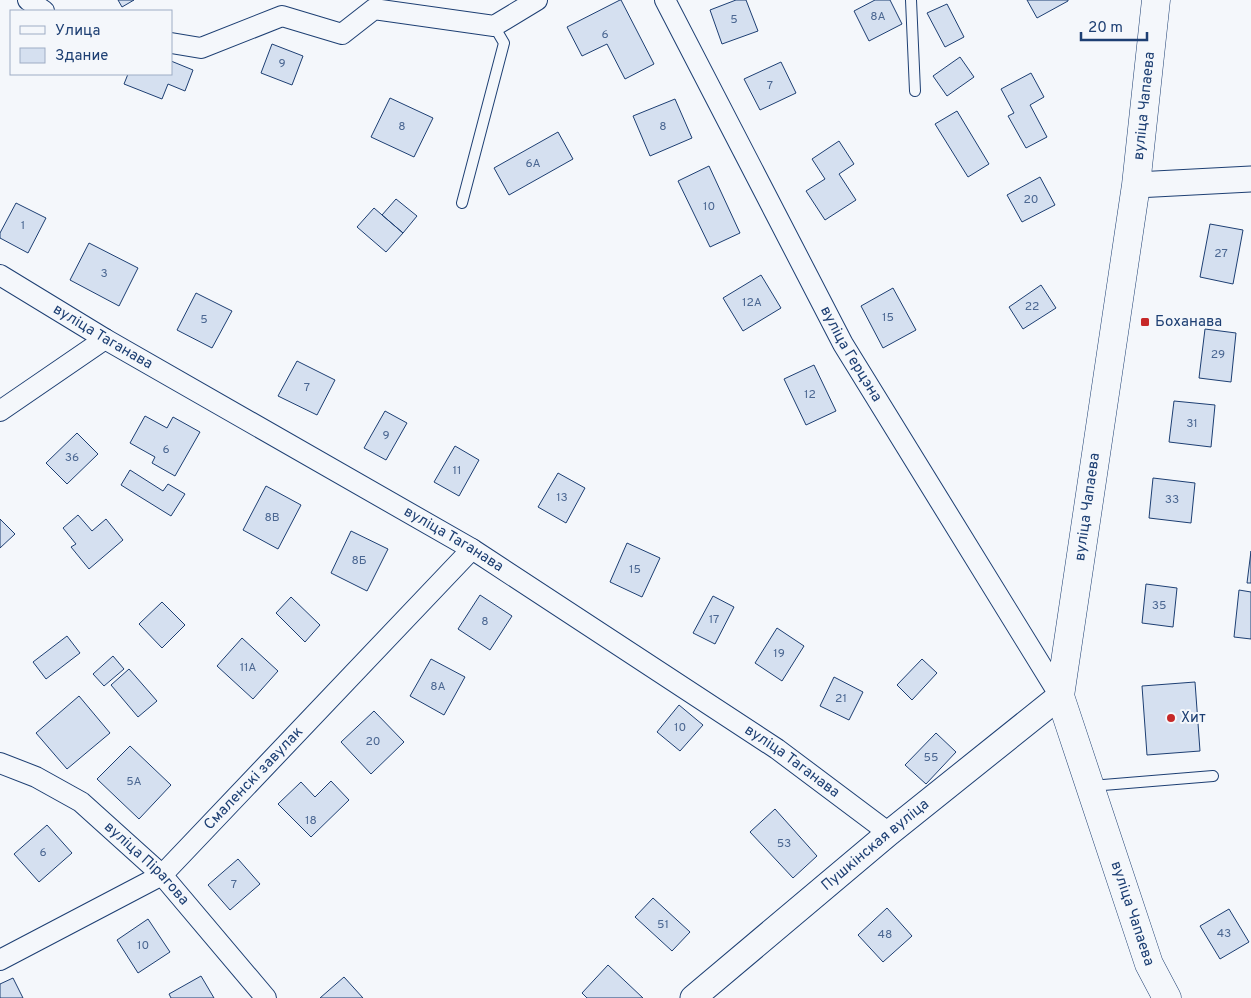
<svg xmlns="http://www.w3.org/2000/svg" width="1251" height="998" font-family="Overpass,sans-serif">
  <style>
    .building { fill: #d5e0f0; stroke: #1d3f73 }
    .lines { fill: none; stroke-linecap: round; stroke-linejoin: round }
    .service-casing { stroke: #1d3f73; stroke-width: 12 }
    .minor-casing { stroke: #1d3f73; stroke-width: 22 }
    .tertiary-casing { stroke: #1d3f73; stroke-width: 27 }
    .secondary-casing { stroke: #1d3f73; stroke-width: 29 }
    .service { stroke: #f4f7fb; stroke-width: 10 }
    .minor { stroke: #f4f7fb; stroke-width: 20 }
    .tertiary { stroke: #f4f7fb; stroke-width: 25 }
    .secondary { stroke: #f4f7fb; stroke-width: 28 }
    .poi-dot { fill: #c62828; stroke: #f4f7fb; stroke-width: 2 }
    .labels { text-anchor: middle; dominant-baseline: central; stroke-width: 4; stroke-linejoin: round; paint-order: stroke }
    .number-label { font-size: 12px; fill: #4b6792 }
    .street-label { font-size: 15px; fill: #1d3f73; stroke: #f4f7fb }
    .poi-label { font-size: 15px; fill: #1d3f73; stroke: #f4f7fb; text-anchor: start }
  </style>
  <rect width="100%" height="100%" fill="#f4f7fb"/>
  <path class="building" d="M118,0H134L122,7Z
    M620,0H621L654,64L625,79L607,44L582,56L567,27Z
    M736,0H746L758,31L722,44L710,10Z
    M875,0H890L902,24L869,41L854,11Z
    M1027,0H1068V1L1037,18Z
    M947,4L964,37L945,47L927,13Z
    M272,44L303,56L292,85L261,73Z
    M960,57L974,77L947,96L933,76Z
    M171,61L193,70L185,91L168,84L162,99L124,84L128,74H171Z
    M781,62L796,93L760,110L744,79Z
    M1031,73L1044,97L1030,105L1047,137L1026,148L1008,116L1014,113L1001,89Z
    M390,98L433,118L414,157L371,137Z
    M675,99L692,138L650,156L633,116Z
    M957,111L989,164L968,177L935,124Z
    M558,132L573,159L509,195L494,168Z
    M839,141L854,164L839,174L856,200L825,220L806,191L825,179L812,159Z
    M709,166L740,233L710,247L678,181Z
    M1040,177L1055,205L1022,222L1007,195Z
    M396,199L417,216L403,233L382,215Z
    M16,203L46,218L28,253L0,238V233Z
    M374,208L403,233L386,252L357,227Z
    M1210,224L1243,230L1233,284L1200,277Z
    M89,243L138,268L119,306L70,280Z
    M761,275L781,308L743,331L723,298Z
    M1041,285L1056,308L1023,329L1009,307Z
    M893,288L916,330L883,348L861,306Z
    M196,293L232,311L212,348L177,330Z
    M1205,329L1236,333L1231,382L1199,378Z
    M297,361L335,380L317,415L278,396Z
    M814,365L836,411L806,425L784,379Z
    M1174,401L1215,405L1211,447L1169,442Z
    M385,411L407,423L386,460L364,448Z
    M145,416L167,428L173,417L200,432L175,476L152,463L155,457L130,443Z
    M77,433L98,454L67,484L46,463Z
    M455,446L479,460L459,496L434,482Z
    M130,470L163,491L168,484L185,494L171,516L121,485Z
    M558,473L585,488L566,523L538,507Z
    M1153,478L1195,483L1191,523L1149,518Z
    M266,486L301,505L278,549L243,530Z
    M78,515L92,531L106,519L123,540L89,569L71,547L76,544L63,528Z
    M0,519L15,534L0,548Z
    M351,531L388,549L367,591L331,573Z
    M627,543L660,558L642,597L610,582Z
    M1251,551V583H1247Z
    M1146,584L1177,588L1173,627L1142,623Z
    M1239,590L1251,592V639L1234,637Z
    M480,595L512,616L490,650L458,629Z
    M713,596L734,607L715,644L693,633Z
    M291,597L320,625L305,642L276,613Z
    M162,602L185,625L162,648L139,624Z
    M777,628L804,646L782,681L755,663Z
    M67,636L80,653L46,679L33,662Z
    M242,638L278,671L253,699L217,666Z
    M113,656L124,669L104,686L93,674Z
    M431,659L465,677L444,715L410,696Z
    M922,659L937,673L912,700L897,685Z
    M129,669L157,701L138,717L111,685Z
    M834,677L863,692L849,720L820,706Z
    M1195,682L1200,751L1147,755L1142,686Z
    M79,696L110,733L67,769L36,733Z
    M679,705L703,725L680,751L657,732Z
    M374,711L404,742L371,774L341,742Z
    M936,733L956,752L926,784L905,765Z
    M130,746L171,785L139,819L97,779Z
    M331,781L349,800L311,837L278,804L301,782L315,797Z
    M775,809L817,856L793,878L750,832Z
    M47,825L72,853L39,882L14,854Z
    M238,859L260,884L230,910L208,885Z
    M653,898L690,932L672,951L635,917Z
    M887,908L912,936L883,962L858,935Z
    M1229,909L1249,942L1220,959L1200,926Z
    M148,919L170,952L138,973L117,940Z
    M608,965L643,998H587L582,993Z
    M201,976L214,998H171L169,994Z
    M344,977L363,998H320Z
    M13,978L23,998H0V984Z"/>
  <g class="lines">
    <g class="service-casing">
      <path id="service" d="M911,0L915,91
        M462,203L504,43L494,26
        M1091,786L1213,776"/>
    </g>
    <g class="minor-casing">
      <g id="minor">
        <path d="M28,0L44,11"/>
        <path id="s1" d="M665,0L843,344L1060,696"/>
        <path d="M171,43L201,48L282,16L342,34L374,9L494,26L537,0"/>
        <path id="s2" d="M0,275L105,339L472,549L777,749L889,833"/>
        <path d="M0,411L105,339"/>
        <path id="s3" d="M0,763L36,777L81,802L162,875L266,998"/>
        <path id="s4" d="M0,960L162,875L472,549"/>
      </g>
    </g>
    <g class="tertiary-casing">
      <g id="tertiary">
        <path d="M1136,185L1251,179"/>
        <path id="s5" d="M693,998L889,833L1060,696"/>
      </g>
    </g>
    <g class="secondary-casing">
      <g id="secondary">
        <path id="s6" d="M1156,0L1136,185L1060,696L1149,964L1167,998"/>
      </g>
    </g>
    <use href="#service" class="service"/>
    <use href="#minor" class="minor"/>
    <use href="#tertiary" class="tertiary"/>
    <use href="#secondary" class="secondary"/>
  </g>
  <g class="poi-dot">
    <rect x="1140" y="317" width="10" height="10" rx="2.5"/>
    <circle cx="1171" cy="718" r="5"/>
  </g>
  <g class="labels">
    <g class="number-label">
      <text x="878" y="17">8А</text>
      <text x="734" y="20">5</text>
      <text x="605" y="35">6</text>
      <text x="282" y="64">9</text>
      <text x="770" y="86">7</text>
      <text x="402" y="127">8</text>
      <text x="663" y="127">8</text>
      <text x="533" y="164">6А</text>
      <text x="1031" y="200">20</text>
      <text x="709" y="207">10</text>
      <text x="23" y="226">1</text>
      <text x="1221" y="254">27</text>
      <text x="104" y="274">3</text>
      <text x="752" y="303">12А</text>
      <text x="1032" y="307">22</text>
      <text x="888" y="318">15</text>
      <text x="204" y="320">5</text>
      <text x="1218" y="355">29</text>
      <text x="307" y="388">7</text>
      <text x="810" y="395">12</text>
      <text x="1192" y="424">31</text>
      <text x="386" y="436">9</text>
      <text x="166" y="450">6</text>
      <text x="72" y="458">36</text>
      <text x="457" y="471">11</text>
      <text x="562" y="498">13</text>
      <text x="1172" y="500">33</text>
      <text x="272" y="518">8В</text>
      <text x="359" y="561">8Б</text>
      <text x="635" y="570">15</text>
      <text x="1159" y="606">35</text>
      <text x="714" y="620">17</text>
      <text x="485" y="622">8</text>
      <text x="779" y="654">19</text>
      <text x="248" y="668">11А</text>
      <text x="438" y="687">8А</text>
      <text x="841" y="699">21</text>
      <text x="680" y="728">10</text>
      <text x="373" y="742">20</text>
      <text x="931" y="758">55</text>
      <text x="134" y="782">5А</text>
      <text x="311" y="821">18</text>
      <text x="784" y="844">53</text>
      <text x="43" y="853">6</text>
      <text x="234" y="885">7</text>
      <text x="663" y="925">51</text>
      <text x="1224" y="934">43</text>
      <text x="885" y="935">48</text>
      <text x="143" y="946">10</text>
    </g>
    <g class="street-label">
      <text transform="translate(1145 106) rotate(-84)">вуліца Чапаева</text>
      <text stroke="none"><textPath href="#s2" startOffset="120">вуліца Таганава</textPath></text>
      <text stroke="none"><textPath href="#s1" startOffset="400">вуліца Герцэна</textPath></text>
      <text transform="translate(1088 507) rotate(-82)">вуліца Чапаева</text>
      <text stroke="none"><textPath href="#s2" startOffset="525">вуліца Таганава</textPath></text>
      <text stroke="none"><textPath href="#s2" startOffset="930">вуліца Таганава</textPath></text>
      <text stroke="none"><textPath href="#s4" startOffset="316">Смаленскі завулак</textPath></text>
      <text stroke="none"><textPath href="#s5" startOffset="238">Пушкінская вуліца</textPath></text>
      <text stroke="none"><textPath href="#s3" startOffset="180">вуліца Пірагова</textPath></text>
      <text stroke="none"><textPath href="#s6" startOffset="932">вуліца Чапаева</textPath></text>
    </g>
    <g class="poi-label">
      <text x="1155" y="322">Боханава</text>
      <text x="1181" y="718">Хит</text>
    </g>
  </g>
  <rect x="10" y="10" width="162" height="65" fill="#f4f7fb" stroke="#9eadc5"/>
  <rect x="20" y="26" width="25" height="8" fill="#f4f7fb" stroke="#9eadc5"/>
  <text x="55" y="35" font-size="15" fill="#1d3f73">Улица</text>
  <rect x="20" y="48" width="25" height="15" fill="#d5e0f0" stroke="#9eadc5"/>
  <text x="55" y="60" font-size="15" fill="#1d3f73">Здание</text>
  <path d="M1081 32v8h66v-8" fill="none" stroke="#1d3f73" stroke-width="2.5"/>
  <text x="1088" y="32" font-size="15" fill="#1d3f73" stroke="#f4f7fb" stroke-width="4" paint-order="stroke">20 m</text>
</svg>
